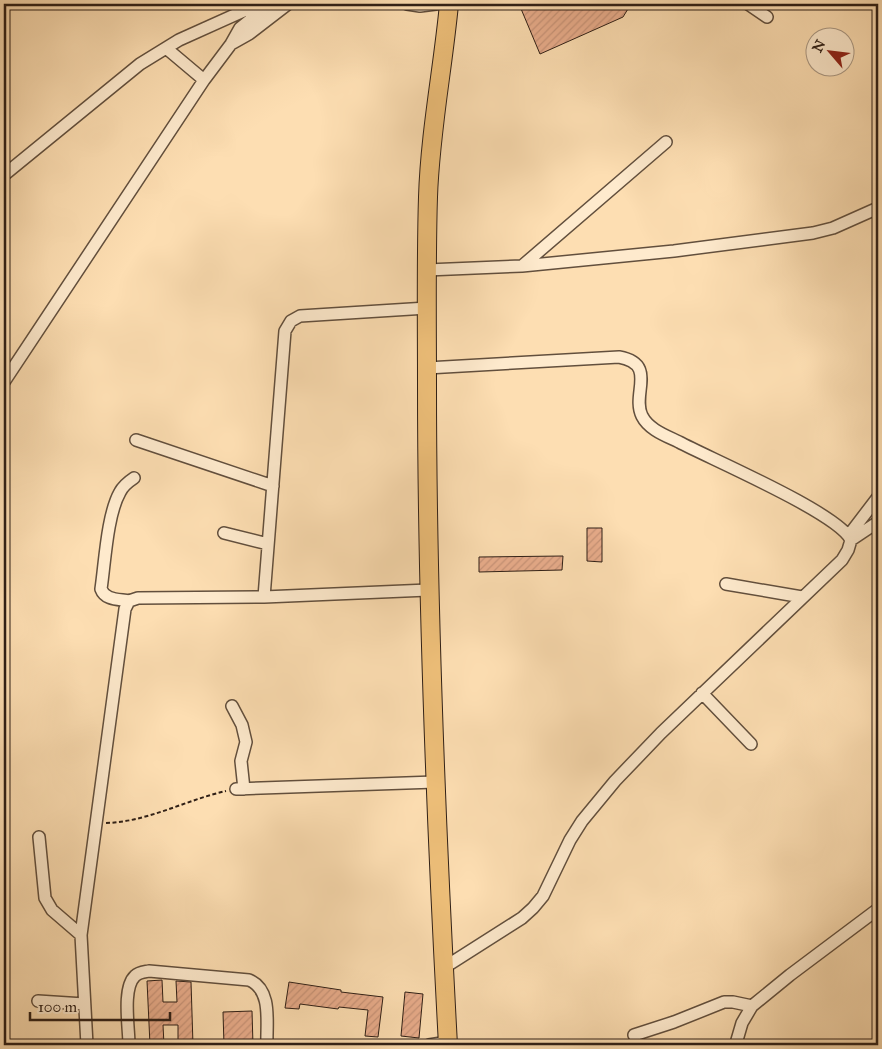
<svg xmlns="http://www.w3.org/2000/svg" width="882" height="1049" font-family="'IM FELL Great Primer',serif">
  <style>
    .building { fill: url(#building-hatch); stroke: #2f1f16 }
    .lines { fill: none; stroke-linecap: round; stroke-linejoin: round }
    .minor-casing { stroke: #624f3d; stroke-width: 14 }
    .highway-casing { stroke: #2f1f16; stroke-width: 20 }
    .path { stroke: #2f1f16; stroke-width: 2; stroke-dasharray: 4 2.5; stroke-linecap: butt }
    .minor { stroke: #feeacd; stroke-width: 11 }
    .highway { stroke: #eebf79; stroke-width: 18 }
  </style>
  <defs>
    <pattern id="building-hatch" width="6" height="6" patternUnits="userSpaceOnUse" patternTransform="scale(1.25)"><rect width="6" height="6" fill="#e9ad8c"/><path d="M-1 1l2-2M0 6l6-6M5 7l2-2" fill="none" stroke="#c89478"/></pattern>
  </defs>
  <rect width="100%" height="100%" fill="#fddeb2"/>
  <filter id="stains"><feTurbulence type="fractalNoise" baseFrequency=".004" numOctaves="4"/><feColorMatrix values="0 0 0 0 .2 0 0 0 0 .09 0 0 0 0 .02 0 0 0 .5 -.17"/></filter>
  <radialGradient id="worn" r=".72"><stop offset=".6" stop-color="#630" stop-opacity="0"/><stop offset="1" stop-color="#630" stop-opacity=".3"/></radialGradient>
  <path class="building" d="M519,4H631L623,17L540,54Z
    M587,528H602V562L587,561Z
    M563,556L562,570L479,572V557Z
    M162,980L163,1002H177L176,981L191,982L193,1045H178V1025H163L164,1045H150L147,981Z
    M289,982L341,990V992L383,997L378,1037L365,1036L368,1010L339,1007L338,1009L300,1004L299,1009L285,1008Z
    M405,992L423,994L419,1038L401,1036Z
    M252,1011L253,1045H224L223,1012Z"/>
  <g class="lines">
    <g class="minor-casing">
      <path id="minor" d="M407,4L420,6L436,4
        M748,4L767,17
        M233,43L249,34L288,4
        M166,48L204,80
        M4,175L140,64L179,40L259,4
        M522,266L666,142
        M427,270L522,266L674,251L813,233L833,228L878,208
        M427,368L619,357C658,364 631,394 642,416C649,430 667,436 679,442C711,459 838,513 851,540L848,550L842,560L661,733L615,781L582,821L570,840L543,896L533,908L522,918L445,967
        M4,382L204,80L231,44L240,28L270,4
        M136,440L273,486
        M224,533L268,544
        M849,535L878,497
        M851,540L878,522
        M726,584L802,597
        M264,597L285,331L291,321L300,316L427,308
        M129,601C118,599 105,600 101,589C105,562 107,515 120,492C123,486 128,482 134,478
        M702,693L751,744
        M232,706L242,725L246,742L241,761L244,789
        M236,789L435,782
        M39,837L45,898L52,910L81,935
        M38,1001L84,1004
        M634,1035L674,1022L724,1002H733L752,1006
        M87,1045L81,935L125,609L129,601L138,598L264,597L428,590
        M129,1045C129,1028 122,988 135,976C139,972 144,972 149,971L249,980C273,990 266,1024 267,1045
        M429,1045L448,1042
        M737,1045V1040L742,1023L752,1006L790,975L878,909"/>
    </g>
    <g class="highway-casing">
      <path id="highway" d="M448,1045C436,825 427,605 427,385C427,322 426,259 428,197C430,132 443,68 449,4"/>
    </g>
    <path class="path" d="M106,823C147,822 186,800 226,791"/>
    <use href="#minor" class="minor"/>
    <use href="#highway" class="highway"/>
  </g>
  <rect width="882" height="1049" fill="none" stroke="#fddeb2" stroke-width="20"/>
  <rect x="5" y="5" width="872" height="1039" fill="none" stroke="#2f1f16" stroke-width="2.5"/>
  <rect x="10" y="10" width="862" height="1029" fill="none" stroke="#2f1f16"/>
  <g transform="translate(830 52) rotate(298)"><circle r="24" fill="#feeacd" stroke="#ab9984"/>
  <path d="M0-4L9 19L0 12L-9 19Z" fill="#8f2418"/>
  <text y="-8" font-size="14" font-weight="bold" text-anchor="middle" fill="#2f1f16">N</text>
  </g>
  <path d="M30 1012v8h140v-8" fill="none" stroke="#2f1f16" stroke-width="2.5"/>
  <text x="38" y="1012" font-size="15" fill="#2f1f16" stroke="#feeacd" stroke-width="4" paint-order="stroke">100 m</text>
  <rect width="100%" height="100%" filter="url(#stains)"/>
  <rect width="100%" height="100%" fill="url(#worn)"/>
</svg>
